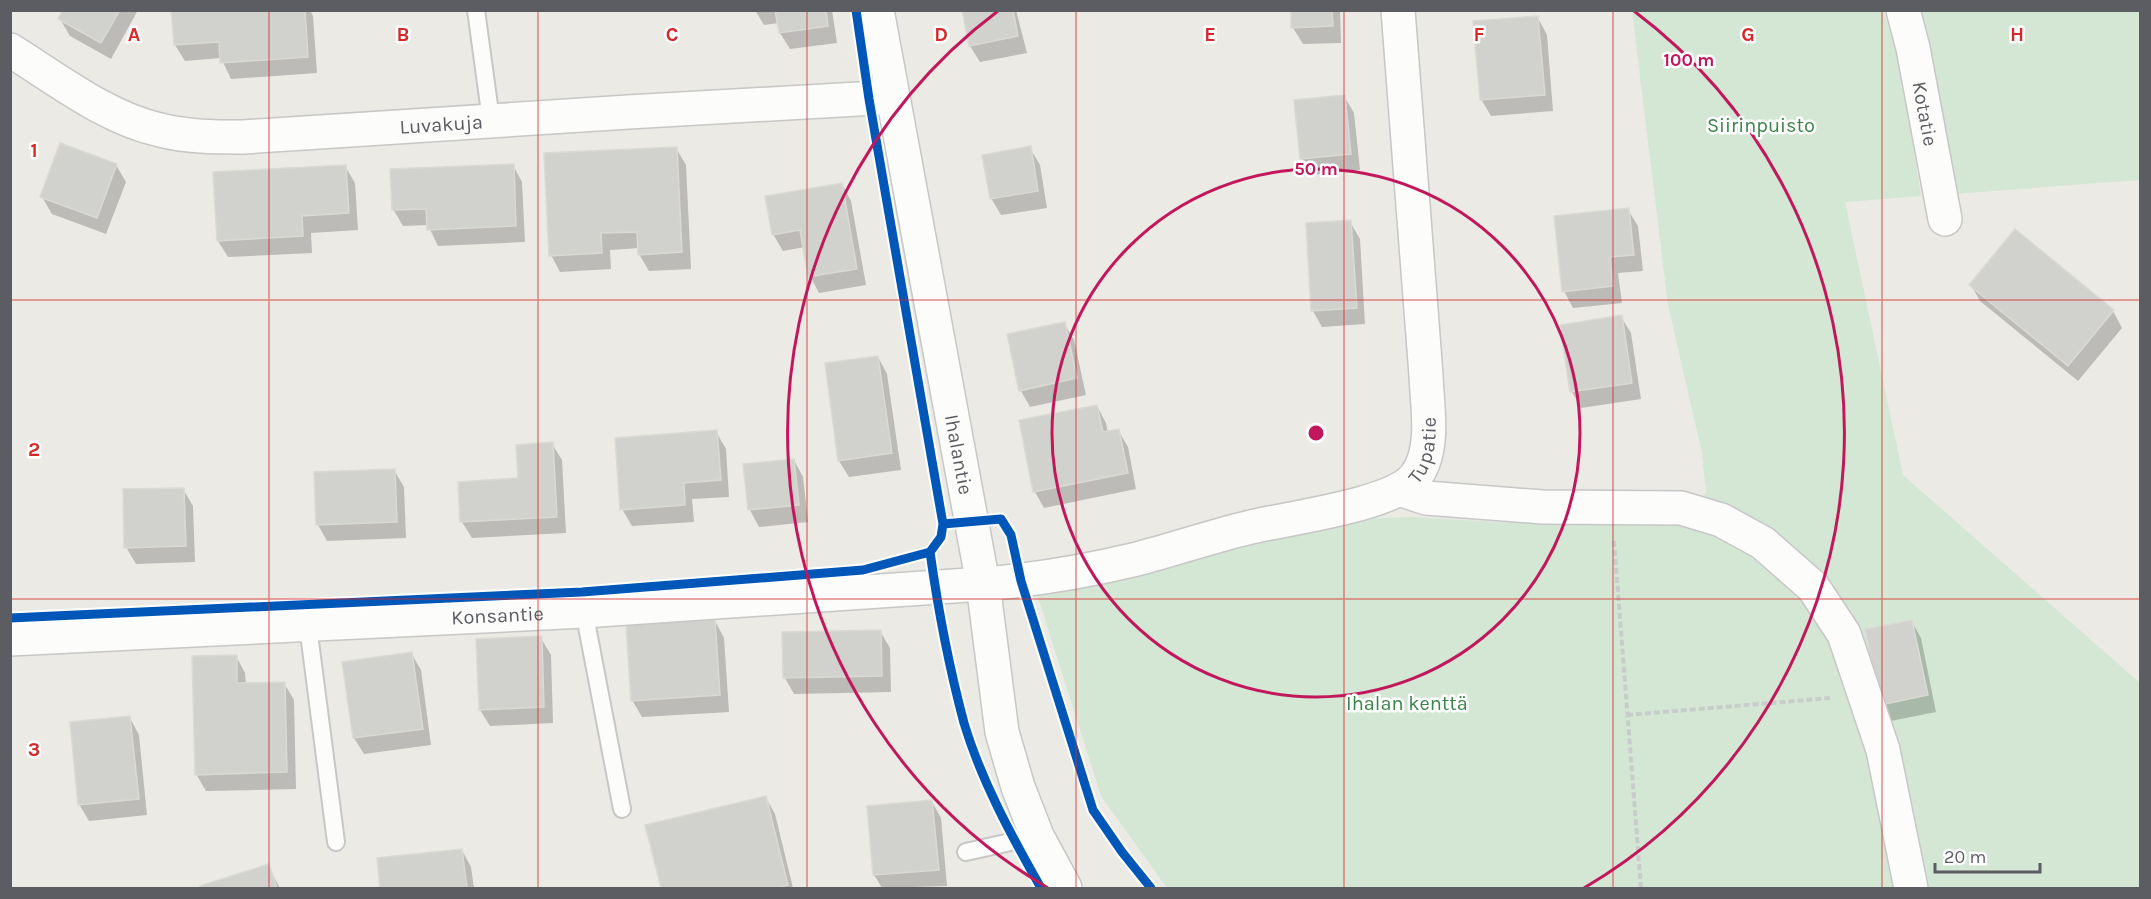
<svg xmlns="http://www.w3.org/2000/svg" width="2151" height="899" font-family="Karla,sans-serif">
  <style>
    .green { fill: #d3e7d4 }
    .shadow { fill: #0003 }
    .building { fill: #d1d1ce; stroke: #dadad4; stroke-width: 1.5 }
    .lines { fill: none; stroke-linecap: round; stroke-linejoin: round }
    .service-casing { stroke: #c8c7c7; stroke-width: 20 }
    .minor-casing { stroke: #c8c7c7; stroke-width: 36 }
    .tertiary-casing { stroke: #c8c7c7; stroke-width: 36 }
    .path { stroke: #c8ccca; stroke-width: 4; stroke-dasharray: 6 3; stroke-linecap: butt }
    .service { stroke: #fcfcfb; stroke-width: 16 }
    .minor { stroke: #fcfcfb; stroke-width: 33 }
    .tertiary { stroke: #fcfcfb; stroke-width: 33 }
    .cycleway-casing { stroke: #fff; stroke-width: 13 }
    .cycleway { stroke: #0057b8; stroke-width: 9 }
    .grid { fill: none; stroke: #d62828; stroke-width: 1.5; stroke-opacity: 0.55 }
    .ring { fill: none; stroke: #c2185b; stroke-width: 3 }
    .labels { text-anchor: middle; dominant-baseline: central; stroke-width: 5; stroke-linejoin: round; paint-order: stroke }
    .street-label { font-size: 20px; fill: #5b5d63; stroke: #fff }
    .park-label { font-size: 20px; fill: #398448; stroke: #fff }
    .grid-label { font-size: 20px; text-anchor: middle; font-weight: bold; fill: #d62828; stroke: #fff; stroke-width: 5; stroke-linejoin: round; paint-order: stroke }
    .centre { fill: #c2185b; stroke: #fff; stroke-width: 3 }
    .ring-label { font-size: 18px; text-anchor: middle; font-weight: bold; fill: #c2185b; stroke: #fff; stroke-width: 5; stroke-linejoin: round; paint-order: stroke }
  </style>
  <rect width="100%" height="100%" fill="#ebeae5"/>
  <path class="green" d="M1632,11H1883L1900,61L1921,196L1845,202L1903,475L2140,683V888H1167L1101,796L1038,597L1122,581L1200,553L1329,520L1410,517L1516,523L1614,519L1675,521L1706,493L1702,453L1668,305Z
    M1918,11H2140V180L1953,194Z"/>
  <path class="shadow" d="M65,10H138L111,59L70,36L60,19Z
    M173,10H310L313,16L317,73L231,79L221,58L185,61L175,45Z
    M755,10H832L837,43L790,49L780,33L779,23L764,25Z
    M963,10H1016L1027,53L980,62L970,46Z
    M1292,10H1340L1341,43L1303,44L1293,28Z
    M1538,18L1547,35L1553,111L1491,116L1481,99Z
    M1344,96L1354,113L1360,170L1311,175L1302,159Z
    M676,148L686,165L691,269L649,271L639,254V248L610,250L611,269L560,272L551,255Z
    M1030,148L1040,165L1047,208L1001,215L991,198Z
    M116,165L126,182L106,234L52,214L42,197Z
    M513,165L522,182L525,242L438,246L428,225L403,226L393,209Z
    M345,166L355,183L358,230L311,233L312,253L228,257L218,241Z
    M842,184L851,201L866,285L819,293L810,276L805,247L783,251L773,234Z
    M1628,210L1638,226L1643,271L1618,273L1622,303L1573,308L1564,291Z
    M1350,222L1360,239L1365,324L1322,327L1313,311Z
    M2015,231L2113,311L2122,328L2078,381L1980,301L1971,285Z
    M1621,317L1631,333L1641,399L1581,408L1572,392Z
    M1064,323L1074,340L1086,395L1030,407L1021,391Z
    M878,357L887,374L901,470L849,477L839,461Z
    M1097,406L1106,423L1108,433L1118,430L1128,447L1136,489L1044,508L1035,492L1020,422Z
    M716,432L726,449L729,497L692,499L694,522L632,526L622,509Z
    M552,444L562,460L566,533L472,538L462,522L520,480Z
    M794,460L803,477L808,522L759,527L750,510L745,465Z
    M394,470L404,487L406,538L327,541L318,525Z
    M183,489L193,506L195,562L136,564L126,547Z
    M715,621L724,638L729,712L642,717L632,700Z
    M1912,622L1921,638L1936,712L1891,721L1881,704Z
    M880,631L890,648L891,692L794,694L785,678Z
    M541,638L551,655L553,723L490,726L480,710Z
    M411,653L421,670L431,745L364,754L354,738Z
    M236,656L245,673L246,685L284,683L294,700L296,789L206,791L196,774Z
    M130,718L139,735L147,815L89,821L79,804Z
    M766,798L775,814L793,888H662L647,826Z
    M932,802L941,818L947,886L882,888L874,875Z
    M462,850L471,867L474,888H382L378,860Z
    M268,866L280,888H203L202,887Z"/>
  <path class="building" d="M63,10H120L101,43L58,19Z
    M171,10H305L308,57L220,63L219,42L174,45Z
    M775,10H826L828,26L779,33Z
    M962,10H1013L1018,36L969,46Z
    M1291,10H1332L1333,26L1291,28Z
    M1538,16L1545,95L1480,100L1473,21Z
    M1345,95L1351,154L1300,159L1294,100Z
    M60,143L117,164L97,218L40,197Z
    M1031,146L1038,191L990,199L982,155Z
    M677,147L682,252L638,255L637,232L601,233L602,253L549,256L544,153Z
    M514,164L516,226L427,230L426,209L392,210L390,169Z
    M346,165L349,213L302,216L303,236L217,241L213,172Z
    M842,183L857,269L808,277L800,230L772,235L765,196Z
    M1629,208L1634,255L1610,257L1613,286L1562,292L1554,216Z
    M1351,220L1357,308L1311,311L1306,223Z
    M2015,229L2114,310L2068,366L1969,285Z
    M1622,315L1632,383L1570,392L1560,325Z
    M1065,322L1077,378L1019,391L1007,334Z
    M878,356L892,453L838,461L825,363Z
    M1097,405L1103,432L1119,429L1128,473L1033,492L1019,420Z
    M717,430L721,480L684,483L685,505L620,510L615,438Z
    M553,442L557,517L460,522L458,482L518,478L516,445Z
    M794,459L799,505L748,510L743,464Z
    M395,469L397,522L316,525L314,472Z
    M184,488L186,546L124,548L123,489Z
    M715,619L720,695L631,701L626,625Z
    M1912,620L1928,695L1880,705L1865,629Z
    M881,630L882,676L783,678L782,632Z
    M542,636L544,707L479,710L476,639Z
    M412,652L423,729L353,738L342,662Z
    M237,655V683L285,682L287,772L195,775L192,656Z
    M130,716L139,799L78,805L70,722Z
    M766,796L788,885L775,888H661L645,825Z
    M932,800L939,870L873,875L867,806Z
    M462,849L467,888H380L377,858Z
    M269,864L277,888H201L200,886Z"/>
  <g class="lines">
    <g class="service-casing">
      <path id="service" d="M476,10L491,120
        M584,611L622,809
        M308,626L336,842
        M966,852L1037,836"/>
    </g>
    <g class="minor-casing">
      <g id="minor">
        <path id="s1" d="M1903,10L1913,48L1945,219"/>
        <path id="s2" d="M10,50C57,79 106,118 160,130C188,137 214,137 243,137L628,112L893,97"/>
        <path d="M1402,490L1426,498L1543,507L1681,508L1721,520L1763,543L1813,587L1844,634L1883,750L1911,888"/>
        <path id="s3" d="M983,584C1034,580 1087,571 1137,559C1175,549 1213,536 1251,527C1289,518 1393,505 1415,477C1436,451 1427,406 1426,375L1398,10"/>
      </g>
    </g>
    <g class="tertiary-casing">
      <g id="tertiary">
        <path id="s4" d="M877,10L983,584L1002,732L1018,787L1037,836L1065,888"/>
        <path id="s5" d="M10,639L584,611L983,584"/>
      </g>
    </g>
    <path class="path" d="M1614,541L1641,888
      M1627,715L1830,698"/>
    <use href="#service" class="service"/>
    <use href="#minor" class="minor"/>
    <use href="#tertiary" class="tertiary"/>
    <g class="cycleway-casing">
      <path id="cycleway" d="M943,524L1001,519L1011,535L1021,581L1093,810L1122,852L1151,888
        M930,552C938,609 949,667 964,723C981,780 1012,837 1041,888
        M10,618L582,592L863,570L930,552L941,537L943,524L869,99L856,10"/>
    </g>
    <use href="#cycleway" class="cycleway"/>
  </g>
  <path class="grid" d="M269,10V888M538,10V888M807,10V888M1076,10V888M1344,10V888M1613,10V888M1882,10V888M10,300H2140M10,599H2140"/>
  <g class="ring">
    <circle cx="1316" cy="433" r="264"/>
    <path d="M1048 888A528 528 0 0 1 998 11M1634 11A528 528 0 0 1 1584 888"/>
  </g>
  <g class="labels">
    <g class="street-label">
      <text stroke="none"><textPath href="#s1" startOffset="106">Kotatie</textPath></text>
      <text stroke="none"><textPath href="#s2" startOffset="453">Luvakuja</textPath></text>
      <text stroke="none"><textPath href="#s3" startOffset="477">Tupatie</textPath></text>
      <text stroke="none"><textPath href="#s4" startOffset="452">Ihalantie</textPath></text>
      <text stroke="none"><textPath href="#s5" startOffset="488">Konsantie</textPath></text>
    </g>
    <g class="park-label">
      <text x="1761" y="125">Siirinpuisto</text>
      <text x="1407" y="703">Ihalan kenttä</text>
    </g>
  </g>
  <g class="grid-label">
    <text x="134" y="41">A</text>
    <text x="403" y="41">B</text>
    <text x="672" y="41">C</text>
    <text x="941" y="41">D</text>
    <text x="1210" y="41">E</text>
    <text x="1479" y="41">F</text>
    <text x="1748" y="41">G</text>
    <text x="2017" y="41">H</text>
    <text x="34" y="157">1</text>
    <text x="34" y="456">2</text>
    <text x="34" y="756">3</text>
  </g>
  <circle cx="1316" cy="433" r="9" class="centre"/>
  <g class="ring-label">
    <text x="1689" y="66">100 m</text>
    <text x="1316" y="175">50 m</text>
  </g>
  <rect width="2151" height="899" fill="none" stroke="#5b5d63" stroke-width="24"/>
  <path d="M1935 863v9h105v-9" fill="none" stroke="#5b5d63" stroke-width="3"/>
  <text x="1944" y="863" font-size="18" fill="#5b5d63" stroke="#ffffff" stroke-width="4.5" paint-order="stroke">20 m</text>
</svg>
